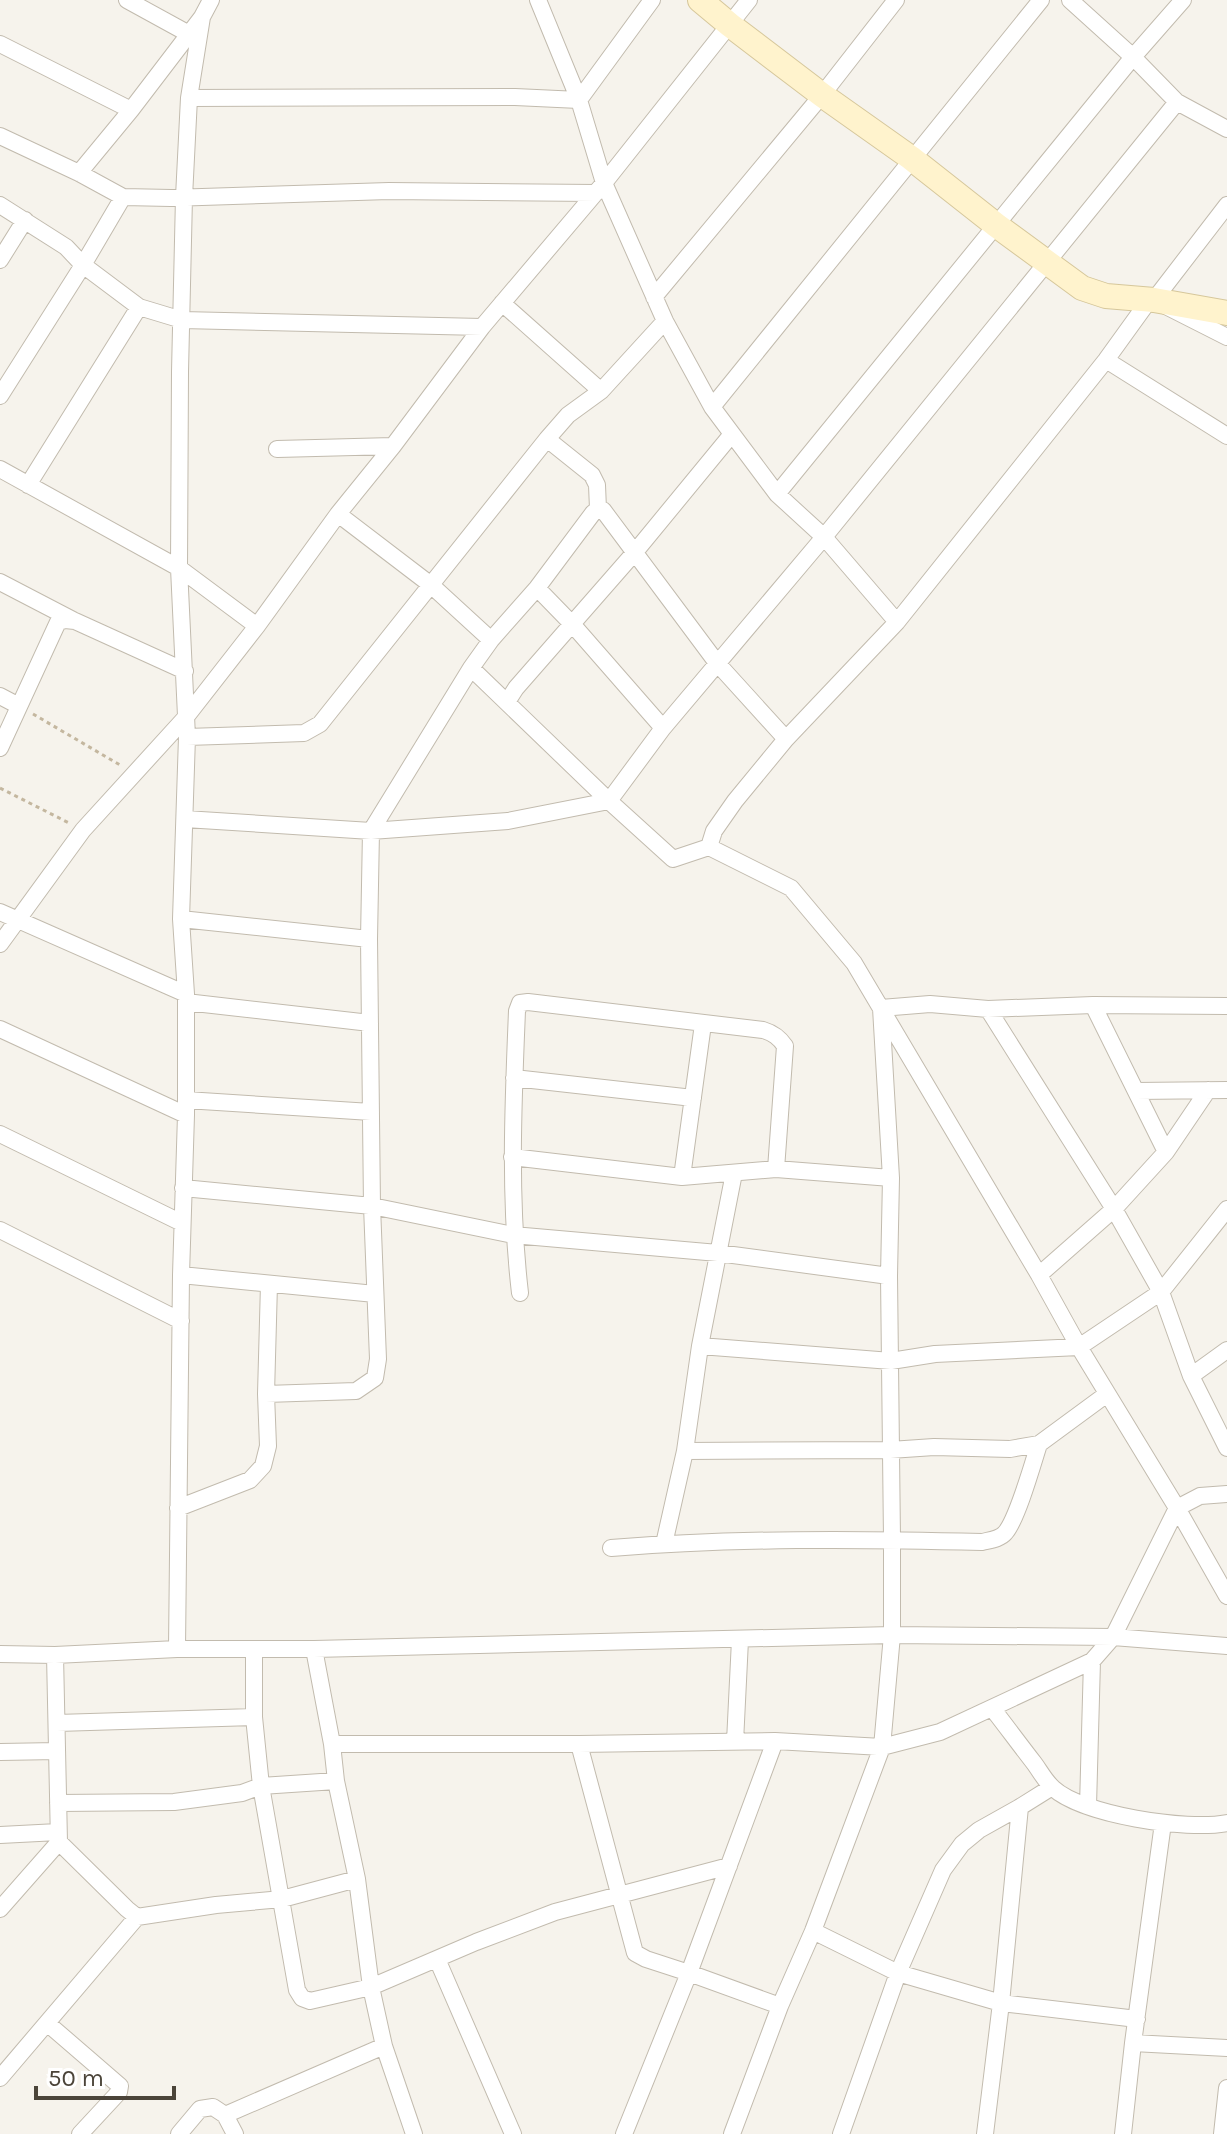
<svg xmlns="http://www.w3.org/2000/svg" width="1227" height="2134" font-family="Karla,sans-serif">
  <style>
    .lines { fill: none; stroke-linecap: round; stroke-linejoin: round }
    .street-casing { stroke: #c2bbae; stroke-width: 18 }
    .secondary-casing { stroke: #d6c79b; stroke-width: 26 }
    .path { stroke: #c4b79f; stroke-width: 3; stroke-dasharray: 4 4; stroke-linecap: butt }
    .street { stroke: #fff; stroke-width: 16 }
    .secondary { stroke: #fff3cd; stroke-width: 24 }
  </style>
  <rect width="100%" height="100%" fill="#f6f3ec"/>
  <g class="lines">
    <g class="street-casing">
      <path id="street" d="M127,0L189,34
        M538,0L579,100L604,183L665,321L712,407L777,494L824,537L897,622
        M1070,0L1133,57L1177,102L1227,129
        M0,44L131,110
        M189,98L515,97L579,100L652,0
        M0,136L79,173L123,197L171,198L389,191L596,193
        M79,173L131,110L202,17L211,0
        M0,205L66,247L83,265L139,307L182,320L482,327
        M1227,205L1154,300L1227,337
        M0,260L25,220
        M654,297L822,95L896,0
        M502,303L601,391
        M1106,360L1227,436
        M0,396L83,265L123,197
        M712,407L1041,0
        M547,439L592,475L597,485L598,509
        M277,449L393,446
        M0,469L179,568L257,626
        M28,485L139,307
        M777,494L1133,57L1183,0
        M338,514L431,585L491,640L537,588L593,513L598,509L603,510L717,663L786,739
        M0,582L73,620
        M537,588L573,625L663,728
        M471,668L609,801L673,859L709,847L791,888L854,963L1039,1275L1079,1347L1177,1508L1200,1496L1227,1494
        M0,696L19,706
        M507,702L516,688L635,552L732,434
        M187,737L304,733L320,724L547,439L568,415L601,391L665,321
        M0,748L58,622L65,620L75,621L185,671
        M185,819L371,831L508,821L609,801L663,728L824,537L1177,102
        M709,847L714,831L735,801L786,739L897,622L1106,360L1150,299
        M0,912L186,994
        M181,919L369,939
        M0,944L83,830L186,717L257,626L338,514L393,446L482,327L604,183L749,0
        M186,1002L370,1023
        M988,1009L1114,1209L1161,1292L1191,1376L1227,1448
        M0,1029L186,1115
        M514,1078L693,1098
        M1136,1091L1227,1090
        M186,1100L371,1112
        M0,1134L182,1223
        M1166,1152L1208,1090
        M512,1157L682,1177L776,1169L891,1178
        M682,1177L703,1024
        M183,1188L372,1206L513,1235L718,1253L889,1276
        M0,1230L181,1321
        M181,1275L375,1294
        M1039,1275L1114,1209L1166,1152L1093,1005
        M520,1293C509,1199 513,1105 517,1011L520,1003L528,1002L763,1030C773,1033 779,1037 785,1046L776,1169
        M700,1346L891,1361L935,1354L1079,1347L1161,1292L1227,1209
        M1191,1376L1227,1350
        M266,1394L356,1391L375,1378L378,1359L372,1206L369,939L371,831L471,668L491,640
        M685,1451L700,1346L734,1173
        M178,1508L250,1480L263,1466L268,1446L266,1394L269,1284
        M664,1544L685,1451L890,1450L934,1447L1010,1449L1039,1444L1107,1394
        M611,1548C734,1538 859,1539 982,1542C990,1540 1000,1539 1005,1533C1017,1520 1033,1463 1039,1444
        M177,1649L181,1275L186,1115V994L181,919L187,737L179,568L180,372L184,197L189,98L202,17
        M314,1649L332,1744L336,1781L357,1879L371,1987L384,2046L414,2134
        M254,1650V1717L261,1786L297,1990L302,1998L310,2001L371,1987L476,1942L555,1912L729,1866
        M0,1654L55,1655L177,1649H314L892,1635L1113,1637L1227,1646
        M992,1708C1006,1726 1020,1745 1034,1763C1040,1771 1045,1781 1053,1788C1082,1815 1187,1831 1227,1823
        M57,1723L254,1717
        M735,1742L740,1640
        M332,1744H579L775,1741L882,1747L940,1732L1092,1661L1113,1637L1177,1508L1227,1596
        M579,1744L635,1953L646,1959L689,1973L780,2006
        M0,1752L57,1751
        M58,1803L174,1802L242,1793L261,1786L336,1781
        M1088,1806L1092,1661
        M0,1835L58,1832
        M59,1842L127,1909L137,1917L216,1905L282,1899L357,1879
        M0,1909L59,1842L55,1655
        M813,1931L898,1973L1001,2003L1137,2019
        M437,1959L513,2134
        M47,2023L120,2086L119,2092L80,2134
        M1133,2043L1227,2048
        M0,2078L137,1917
        M225,2115L384,2046
        M179,2134L200,2109L213,2107L225,2115L235,2134
        M624,2134L689,1973L775,1741
        M732,2134L780,2006L813,1931L882,1747L892,1635V1539L889,1276L891,1178L881,1008L930,1004L988,1009L1093,1005L1227,1006
        M841,2134L898,1973L943,1870L962,1844L979,1830L1020,1807
        M985,2134L1001,2003L1020,1807L1052,1787
        M1123,2134L1133,2043L1163,1823
        M1222,2134L1227,2088"/>
    </g>
    <g class="secondary-casing">
      <path id="secondary" d="M700,0L730,25L822,95L911,158L996,225L1082,288L1106,296L1154,300L1227,313"/>
    </g>
    <path class="path" d="M33,714L120,765
      M0,788L69,823"/>
    <use href="#street" class="street"/>
    <use href="#secondary" class="secondary"/>
  </g>
  <path d="M36 2086v12h138v-12" fill="none" stroke="#4b4439" stroke-width="4"/>
  <text x="48" y="2086" font-size="24" fill="#4b4439" stroke="#ffffff" stroke-width="6" paint-order="stroke">50 m</text>
</svg>
